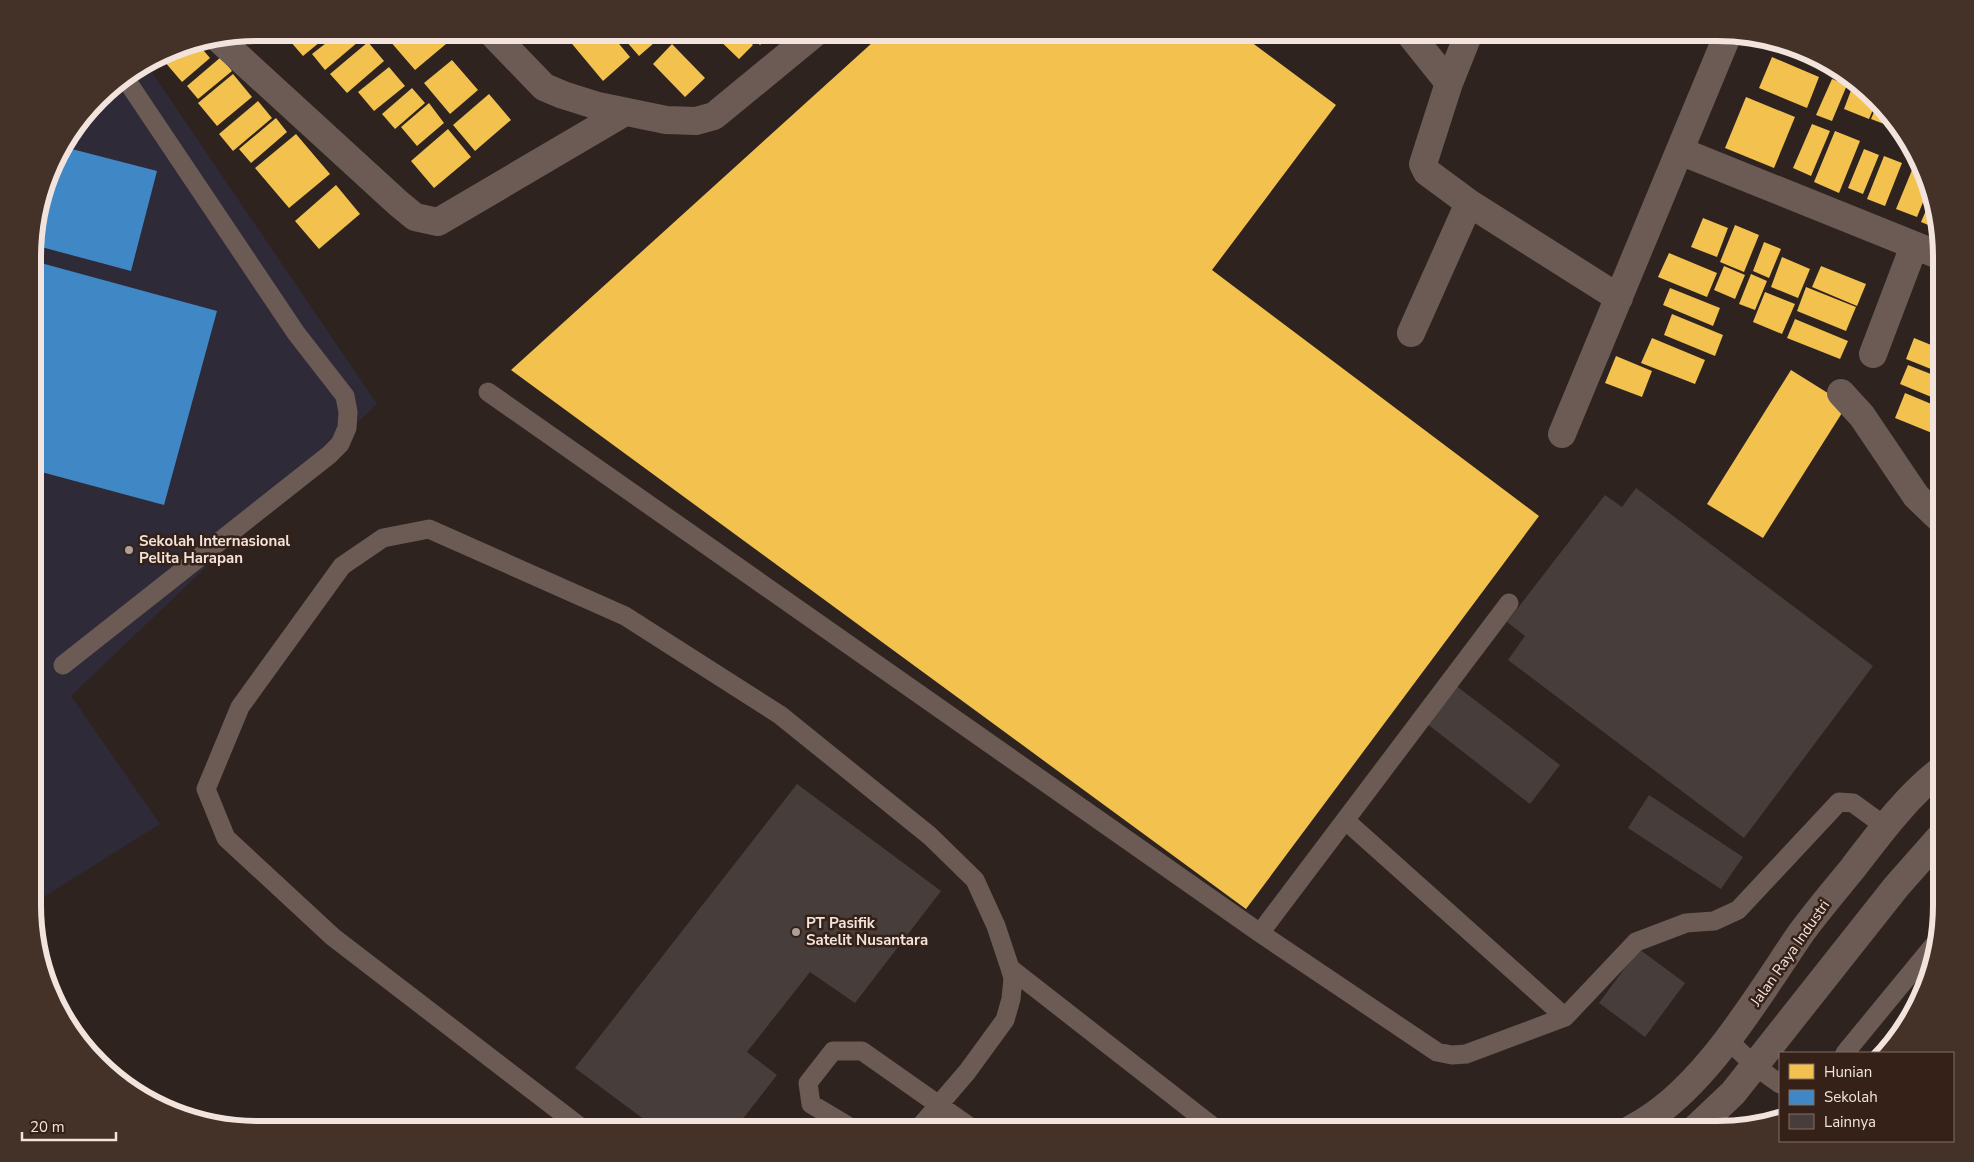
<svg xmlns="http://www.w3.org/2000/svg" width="1974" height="1162" font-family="'Nunito Sans',sans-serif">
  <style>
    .education { fill: #2f2a38 }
    .homes { fill: #f2c14e }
    .schools { fill: #3f88c5 }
    .building { fill: #473e3b }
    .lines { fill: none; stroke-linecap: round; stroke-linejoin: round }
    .lane { stroke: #6c5b55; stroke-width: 19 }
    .street { stroke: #6c5b55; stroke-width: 28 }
    .poi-dot { fill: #ada09a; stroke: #352117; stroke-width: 2 }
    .labels { text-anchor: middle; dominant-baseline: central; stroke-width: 5; stroke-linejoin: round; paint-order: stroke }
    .poi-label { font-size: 15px; font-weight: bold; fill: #f2e4dd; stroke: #352117; text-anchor: start }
    .street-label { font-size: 15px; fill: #f2e4dd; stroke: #352117 }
    .rim { fill: none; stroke: #f2e4dd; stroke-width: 6 }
  </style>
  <rect width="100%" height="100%" fill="#2e231e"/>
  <path class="education" d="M147,65L377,404L71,696L160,824L34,903V228L56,158L109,88Z"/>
  <path class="homes" d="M283,33H331L303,56Z
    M339,33H350L358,42L325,70L312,54Z
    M383,33H437L446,44L415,70Z
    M576,33H610L630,57L603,81L568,39Z
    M619,33H659L662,36L639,56Z
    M712,33H741L753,45L739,59Z
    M748,33H773L760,45Z
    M883,33H1239L1336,105L1212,270L1539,516L1246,909L511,370Z
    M368,42L384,61L347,93L330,74Z
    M198,44L210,58L182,82L164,61L180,48Z
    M672,44L705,78L685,97L653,64Z
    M221,57L232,71L198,99L187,86Z
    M1772,57L1819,77L1807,108L1759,88Z
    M452,60L478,90L450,114L424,83Z
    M389,67L405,86L374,111L358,92Z
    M233,74L252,97L217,126L198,103Z
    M1832,79L1847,85L1832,121L1816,115Z
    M1853,85L1875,105L1869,119L1844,109Z
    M412,88L425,103L395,129L382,114Z
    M489,94L511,120L475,151L453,125Z
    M1746,97L1795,117L1774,168L1725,148Z
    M258,101L272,118L233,151L219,134Z
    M429,103L444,123L417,146L401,127Z
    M1876,107L1894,123L1892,127L1871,119Z
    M276,118L287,132L251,163L239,149Z
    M1812,124L1830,131L1811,176L1793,168Z
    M448,129L471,157L434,188L411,161Z
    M1835,131L1860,141L1839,193L1814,182Z
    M296,134L330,174L289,208L255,168Z
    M1864,149L1879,155L1863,194L1848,188Z
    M1884,156L1902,163L1885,206L1867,199Z
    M1912,170L1925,176L1930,185L1917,217L1896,209Z
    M336,185L360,214L319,249L295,221Z
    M1932,196L1938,229L1921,222Z
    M1703,218L1728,228L1717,257L1691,247Z
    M1735,225L1759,235L1744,272L1720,262Z
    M1764,242L1781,249L1769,278L1753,271Z
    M1669,253L1717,273L1707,297L1658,277Z
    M1782,257L1810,269L1798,298L1771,287Z
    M1724,266L1745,275L1735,299L1714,290Z
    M1821,266L1866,284L1857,306L1812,287Z
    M1751,274L1767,281L1755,310L1739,304Z
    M1806,287L1856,307L1846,331L1797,311Z
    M1670,288L1720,308L1713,326L1663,305Z
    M1765,292L1795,304L1782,334L1753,322Z
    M1941,302V334L1930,329Z
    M1672,314L1723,335L1715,356L1664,335Z
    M1795,319L1848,341L1840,359L1787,338Z
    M1652,338L1705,360L1695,384L1641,363Z
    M1914,338L1941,349V373L1906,359Z
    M1616,356L1652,371L1642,397L1605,383Z
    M1908,365L1941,378V401L1900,384Z
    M1791,370L1847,405L1763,538L1707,504Z
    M1905,393L1941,408V426L1937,435L1895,418Z"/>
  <path class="schools" d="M64,147L157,171L131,271L34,245V228L56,158Z
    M41,263L217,311L164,505L34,470V287Z"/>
  <path class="building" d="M1636,488L1873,666L1744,838L1508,660L1525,636L1507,622L1605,495L1622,507Z
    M1455,685L1560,765L1530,804L1426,723Z
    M797,784L941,891L855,1003L810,972L747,1052L777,1075L735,1129H657L575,1068Z
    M1649,795L1743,857L1721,889L1628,828Z
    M1639,949L1685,983L1645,1037L1599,1003Z"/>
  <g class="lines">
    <path class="lane" d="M488,392L1260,933L1437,1052L1452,1055L1466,1054L1565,1017L1636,942L1686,923L1714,921L1738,910L1839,802L1853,803L1886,827
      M63,665L329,455L340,444L347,428L348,412L345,396L296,333L125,78
      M1345,820L1565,1017
      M1260,933L1509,603
      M1010,968L1216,1129
      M1727,1039L1755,1066L1780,1084
      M1845,1053L1933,946
      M583,1129L333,937L226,838L206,789L240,707L342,566L383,538L429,529L625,616L780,715L930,836L975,880L996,926L1010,968L1013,978L1011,999L1005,1020L967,1072L918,1129
      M853,1129L811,1104L808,1083L833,1051H862L973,1129"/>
    <path class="street" d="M492,33L544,87L563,95L598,106L666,120L696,121L714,116L815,33
      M1409,33L1449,83
      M1469,33L1449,83L1423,164L1427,172L1469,203L1619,298
      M220,40L398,203L415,217L438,222L625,112
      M1680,151L1941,256
      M1411,333L1469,203
      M1873,354L1914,246
      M1841,393L1862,416L1916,496L1941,520
      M1562,434L1728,34
      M1631,1129C1702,1094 1757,997 1801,933C1817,911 1835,890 1853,868C1879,834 1907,796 1941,770
      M1695,1129L1733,1093L1896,887L1941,836"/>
  </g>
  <g class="poi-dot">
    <circle cx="129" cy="550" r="5"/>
    <circle cx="796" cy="932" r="5"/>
  </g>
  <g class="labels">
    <g class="poi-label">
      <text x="139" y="541">Sekolah Internasional<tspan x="139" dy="17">Pelita Harapan</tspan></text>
      <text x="806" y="923">PT Pasifik<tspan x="806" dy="17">Satelit Nusantara</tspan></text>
    </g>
    <g class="street-label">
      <text transform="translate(1790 953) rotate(-55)">Jalan Raya Industri</text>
    </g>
  </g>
  <path d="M0 0H1974V1162H0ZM257 41H1717A216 216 0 0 1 1933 257V905A216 216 0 0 1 1717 1121H257A216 216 0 0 1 41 905V257A216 216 0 0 1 257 41Z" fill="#443127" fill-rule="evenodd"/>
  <path class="rim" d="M257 41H1717A216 216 0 0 1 1933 257V905A216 216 0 0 1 1717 1121H257A216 216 0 0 1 41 905V257A216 216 0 0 1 257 41Z"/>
  <rect x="1779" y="1052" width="175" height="90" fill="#352117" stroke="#816f66"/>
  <rect x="1789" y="1064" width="25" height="15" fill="#f2c14e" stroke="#816f66"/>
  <text x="1824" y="1077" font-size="15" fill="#f2e4dd">Hunian</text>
  <rect x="1789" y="1090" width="25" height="15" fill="#3f88c5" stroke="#816f66"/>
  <text x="1824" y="1102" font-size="15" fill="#f2e4dd">Sekolah</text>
  <rect x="1789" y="1114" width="25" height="15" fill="#473e3b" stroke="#816f66"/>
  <text x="1824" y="1127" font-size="15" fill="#f2e4dd">Lainnya</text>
  <path d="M22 1132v8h94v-8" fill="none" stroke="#f2e4dd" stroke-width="2.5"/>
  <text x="30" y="1132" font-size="15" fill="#f2e4dd" stroke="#352117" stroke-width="4" paint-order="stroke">20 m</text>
</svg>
